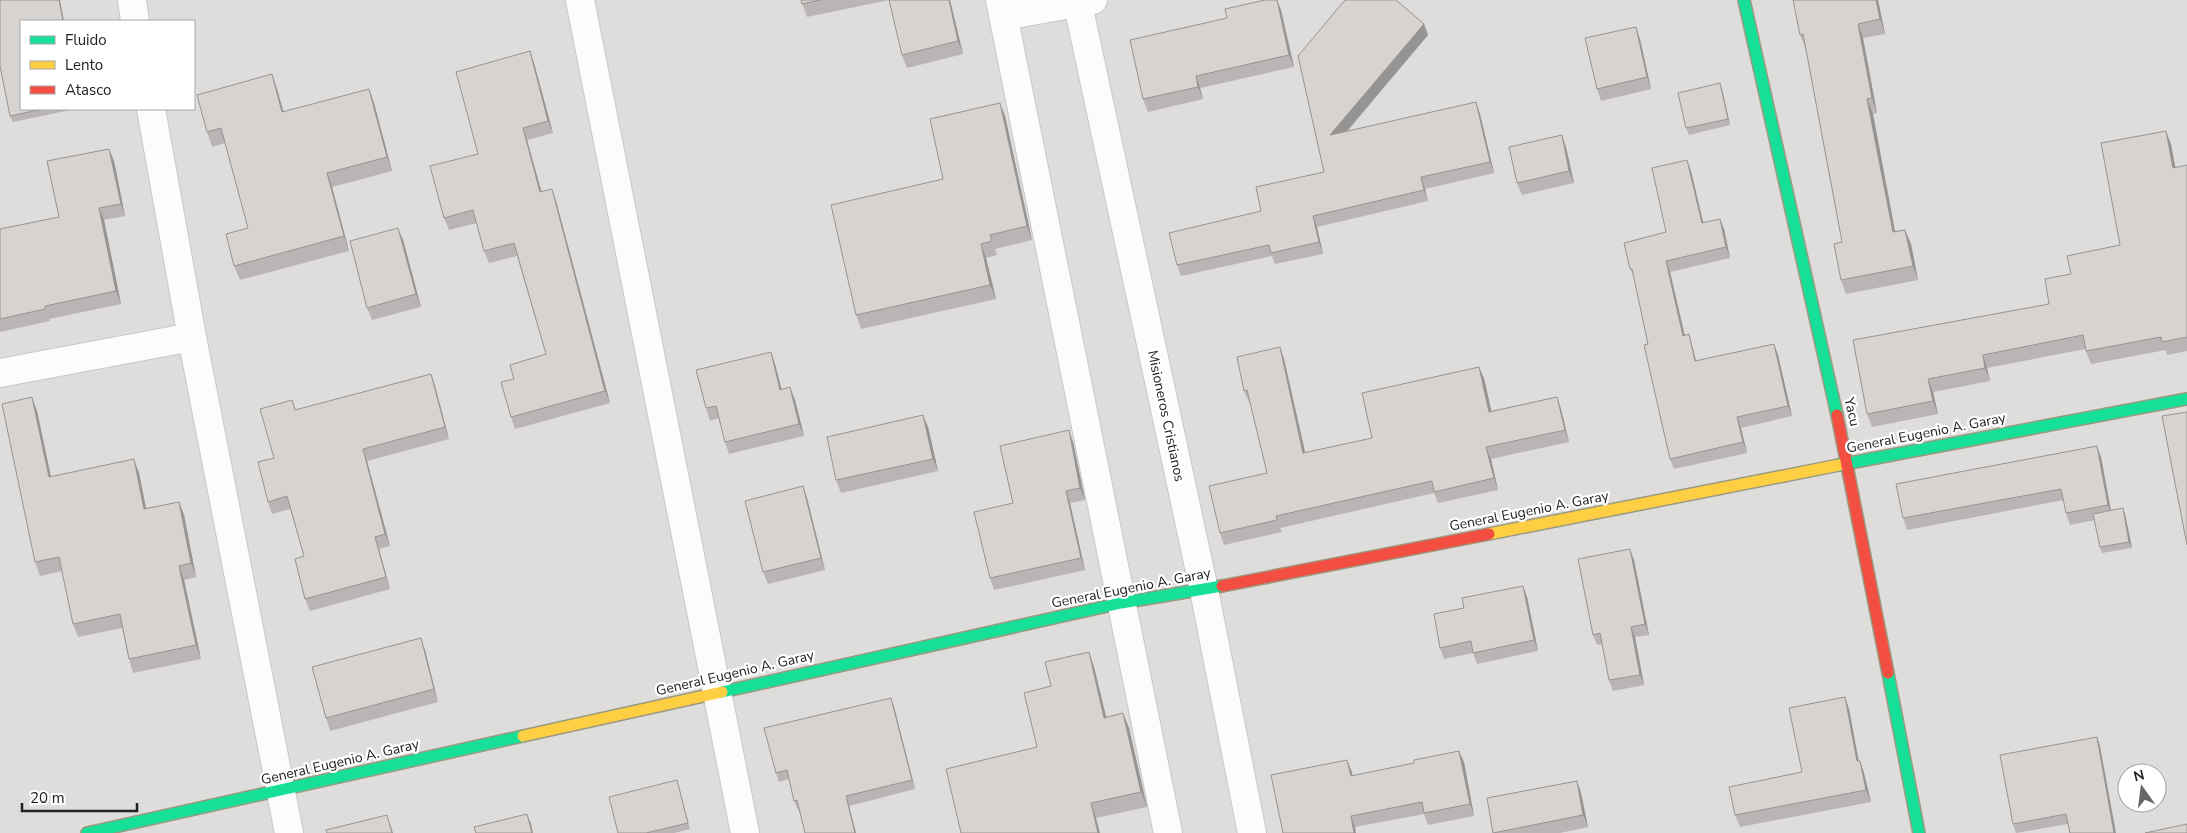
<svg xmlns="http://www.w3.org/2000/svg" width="2187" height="833" font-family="'Nunito Sans',sans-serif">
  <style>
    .residential { fill: #dfdddb; fill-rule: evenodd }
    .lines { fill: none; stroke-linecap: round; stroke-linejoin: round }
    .street-casing { stroke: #c8c7c6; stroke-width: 30 }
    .fast-casing { stroke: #9b9a80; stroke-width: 14 }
    .slow-casing { stroke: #9b9a80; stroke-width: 14 }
    .jam-casing { stroke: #9b9a80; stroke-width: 14 }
    .street { stroke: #fdfcfc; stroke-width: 28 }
    .fast { stroke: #16e098; stroke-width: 11 }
    .slow { stroke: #ffcf43; stroke-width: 11 }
    .jam { stroke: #f24e42; stroke-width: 11 }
    .wall { fill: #b9b5b4 }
    .shaded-wall { fill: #969492 }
    .building { fill: #d7d3d1; stroke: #969492 }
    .labels { text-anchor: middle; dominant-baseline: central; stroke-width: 4.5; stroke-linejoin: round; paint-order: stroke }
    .street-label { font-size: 14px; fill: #212121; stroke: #fff }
  </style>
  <rect width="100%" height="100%" fill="#f0edea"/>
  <path class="residential" d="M0,0H2187V833H0ZM21,21H194V109H21ZM2127,773H2157V803H2127Z"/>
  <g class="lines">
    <g class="street-casing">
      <path id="street" d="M132,0L135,21
        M580,0L745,833
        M1000,0L1168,833
        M1077,0L1204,590L1252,833
        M1003,16L1093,0
        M151,109L192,337L289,833
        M0,373L192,337"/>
    </g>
    <g class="fast-casing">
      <path id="fast" d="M1744,0L1837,415
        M1839,465L2187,399
        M1888,673L1919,833
        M722,692L1121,603L1222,586
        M87,833L523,736"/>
    </g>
    <g class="slow-casing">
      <path id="slow" d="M1489,534L1839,465
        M523,736L722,692"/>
    </g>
    <g class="jam-casing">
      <path id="jam" d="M1837,415L1888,673
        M1222,586L1489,534"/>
    </g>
    <use href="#street" class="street"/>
    <use href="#fast" class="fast"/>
    <use href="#slow" class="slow"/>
    <use href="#jam" class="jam"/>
  </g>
  <path class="wall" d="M801,0H889L807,17Z
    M889,0H950L963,54L907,68L902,55Z
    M1793,0H1878L1885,34L1863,38L1877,113L1873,114L1895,232L1905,230L1911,244L1918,280L1846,294L1841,280L1842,242L1806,49L1800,35Z
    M1281,10L1294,67L1200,88L1203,99L1148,112L1143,99Z
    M1424,24L1428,35L1347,132L1476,102L1480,114L1494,173L1425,189L1428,201L1317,227L1323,254L1275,264L1272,256L1181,276L1177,265L1324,172L1298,56Z
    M1640,39L1651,89L1601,101L1597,89Z
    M530,51L534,63L553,133L527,140L541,192L556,201L610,403L515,429L511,417L514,379L546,354L517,256L489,263L484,251L477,223L449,230L444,218L478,154Z
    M272,74L277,89L284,112L369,89L374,103L392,171L332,187L349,251L240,280L234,266L248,228L225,143L212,147L207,132Z
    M1722,89L1730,125L1689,135L1686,128Z
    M21,109H75L13,122L10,116Z
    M1005,116L1032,240L995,249L997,255L986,258L996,299L861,329L856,315L943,179Z
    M2171,144L2175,168L2187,165V351L2167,355L2166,350L2091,364L2085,349L1987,368L1990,381L1933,392L1938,414L1872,427L1867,414L2049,304L2071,274L2120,245Z
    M1566,147L1574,183L1522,195L1517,183Z
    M109,149L114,161L125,216L104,220L121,304L49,319L50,321L0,332V229L59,217Z
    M1687,160L1691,171L1703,223L1724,229L1730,258L1670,272L1685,335L1689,334L1692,345L1696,361L1774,344L1778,355L1792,416L1741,428L1747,453L1674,469L1670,459L1648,344L1635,280L1630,269L1666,232Z
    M403,240L421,307L372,320L367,308Z
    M1280,347L1284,359L1305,453L1372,438L1484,378L1491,411L1557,397L1561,409L1569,442L1491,459L1498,490L1438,503L1434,493L1280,528L1282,532L1224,545L1220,533L1267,473L1250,402H1249L1244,391Z
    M771,352L775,364L781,390L795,400L804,436L729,454L725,442L719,418L710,421L706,408Z
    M431,374L435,386L449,439L367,461L390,546L379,549L390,589L310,611L305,599L304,556L290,509L272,514L268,502L274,458L292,400L296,410Z
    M37,411L51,477L139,473L146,509L179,502L184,515L196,577L184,580L201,659L133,673L129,659L122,628L78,637L73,624L62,571L40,576L35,562Z
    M928,427L938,471L841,493L836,480Z
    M1073,442L1085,500L1070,503L1085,570L994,590L990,578L1013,503Z
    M2101,457L2111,510L2125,514L2132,548L2102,553L2100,547L2095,520L2070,525L2066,513L2064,500L1907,530L1903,518Z
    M803,486L807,498L825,570L768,584L763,572Z
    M1634,560L1649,635L1635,637L1644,685L1613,691L1609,680L1603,644L1597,645L1593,635Z
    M1523,586L1527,597L1538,651L1477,664L1473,653L1444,659L1440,648L1464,608Z
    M425,650L438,702L330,731L326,718Z
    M1089,652L1094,667L1106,717L1123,713L1129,728L1147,807L1096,818L1037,747L1051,686Z
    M1845,697L1849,709L1859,761L1864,773L1871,802L1740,827L1735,815L1802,772Z
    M891,698L894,707L915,789L849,806L856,833H805L799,810H798L794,801L789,779L779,782L776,773Z
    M2097,737L2100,746L2068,824L2016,833L2013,824Z
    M1464,762L1474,816L1428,825L1424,814L1355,827L1283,833L1352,772V776Z
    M1577,781L1581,793L1588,827L1560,833H1493Z
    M679,787L690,829L674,833H618Z"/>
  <path class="shaded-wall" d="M59,0H60L64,21H63Z
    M949,0H950L963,54L958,41Z
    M1277,0L1281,10L1294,67L1289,55Z
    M1876,0H1878L1885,34L1880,19Z
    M1424,24L1428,35L1334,146L1330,135Z
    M1858,24L1863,38L1877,113L1872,98Z
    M1636,27L1640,39L1651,89L1647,77Z
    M530,51L534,63L553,133L548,121Z
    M272,74L277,89L287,127L282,112Z
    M1196,76L1200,88L1203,99L1198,87Z
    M1720,83L1722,89L1730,125L1728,119Z
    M369,89L374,103L392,171L387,157Z
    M1867,99L1873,114L1898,247L1893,232Z
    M1476,102L1480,114L1494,173L1490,162Z
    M1000,103L1005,116L1032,240L1027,226Z
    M523,128L527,140L545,204L540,192Z
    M2166,131L2171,144L2178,182L2173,168Z
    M1562,135L1566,147L1574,183L1569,171Z
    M109,149L114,161L125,216L121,204Z
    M1687,160L1691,171L1706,234L1702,223Z
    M327,173L332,187L349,251L344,236Z
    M1421,177L1425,189L1428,201L1424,190Z
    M552,189L556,201L610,403L605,391Z
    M99,208L104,220L121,304L116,291Z
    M1313,216L1317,227L1323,254L1319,242Z
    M1720,219L1724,229L1730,258L1726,247Z
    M398,228L403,240L421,307L416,294Z
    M1905,230L1911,244L1918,280L1913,266Z
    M981,244L986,258L996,299L990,285Z
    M1666,261L1670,272L1687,346L1683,336Z
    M1689,334L1692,345L1699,372L1695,361Z
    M1774,344L1778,355L1792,416L1788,406Z
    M1280,347L1284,359L1308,465L1303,453Z
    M771,352L775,364L785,402L780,390Z
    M1983,355L1987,368L1990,381L1985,368Z
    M1479,367L1484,378L1494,423L1489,412Z
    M431,374L435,386L449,439L445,427Z
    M1928,379L1933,392L1938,414L1933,401Z
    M790,387L795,400L804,436L799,424Z
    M32,397L37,411L54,491L49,477Z
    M1557,397L1561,409L1569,442L1565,430Z
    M923,415L928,427L938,471L933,459Z
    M1737,417L1741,428L1747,453L1743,442Z
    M1069,430L1073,442L1085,500L1080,488Z
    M2097,446L2101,457L2112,517L2108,505Z
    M1486,447L1491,459L1498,490L1494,478Z
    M363,449L367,461L390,546L385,534Z
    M134,459L139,473L149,523L144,509Z
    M803,486L807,498L825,570L821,558Z
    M1066,491L1070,503L1085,570L1081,558Z
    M179,502L184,515L196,577L191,563Z
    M2123,508L2125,514L2132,548L2129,542Z
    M375,537L379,549L390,589L386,577Z
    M1630,549L1634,560L1649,635L1645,624Z
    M179,566L184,580L201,659L196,645Z
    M1523,586L1527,597L1538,651L1534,640Z
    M1631,627L1635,637L1644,685L1640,675Z
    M421,638L425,650L438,702L434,689Z
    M1089,652L1094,667L1110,733L1104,718Z
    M1845,697L1849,709L1861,774L1857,761Z
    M891,698L894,707L915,789L912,780Z
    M1123,713L1129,728L1147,807L1141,792Z
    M2097,737L2100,746L2116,833H2114Z
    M1459,751L1464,762L1474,816L1470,804Z
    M1347,760L1352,772L1355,788L1351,776Z
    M1860,761L1864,773L1871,802L1866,790Z
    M1577,781L1581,793L1588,827L1583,815Z
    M846,796L849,806L856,833H855Z
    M1091,803L1096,818L1100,833H1098Z
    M527,814L531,824L533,833H532Z
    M387,815L393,833H392Z
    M1351,816L1355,827L1356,833H1354Z"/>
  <path class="building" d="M0,0H59L63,21H21V109H43L10,116L0,66Z
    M801,0H821L802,4Z
    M889,0H949L958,41L902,55Z
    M1265,0H1277L1289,55L1196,76L1198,87L1143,99L1130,40L1227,18L1225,9Z
    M1345,0H1396L1424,24L1330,135L1476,102L1490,162L1421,177L1424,190L1313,216L1319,242L1271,253L1269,245L1177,265L1169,233L1261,211L1256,187L1324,172L1298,56Z
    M1793,0H1876L1880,19L1858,24L1872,98L1867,99L1893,232L1905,230L1913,266L1841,280L1834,244L1842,242L1803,34L1800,35Z
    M1636,27L1647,77L1597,89L1585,38Z
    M530,51L548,121L523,128L540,192L552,189L605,391L511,417L501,382L514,379L510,365L546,354L514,243L484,251L473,210L444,218L430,166L478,154L456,72Z
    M272,74L282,112L369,89L387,157L327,173L344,236L234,266L226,234L248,228L221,128L207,132L197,95Z
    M1720,83L1728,119L1686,128L1678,93Z
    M1000,103L1027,226L990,235L992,241L981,244L990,285L856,315L831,205L943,179L930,119Z
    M2166,131L2173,168L2187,165V337L2162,342L2161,337L2086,351L2083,335L1983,355L1985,368L1928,379L1933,401L1867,414L1853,340L2049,304L2045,279L2071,274L2067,256L2120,245L2101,143Z
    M1562,135L1569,171L1517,183L1509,147Z
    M109,149L121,204L99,208L116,291L45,306V309L0,319V229L59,217L47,161Z
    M1687,160L1702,223L1720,219L1726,247L1666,261L1683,336L1689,334L1695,361L1774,344L1788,406L1737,417L1743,442L1670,459L1644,345L1648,344L1632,269H1630L1624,243L1666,232L1652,168Z
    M398,228L416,294L367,308L350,241Z
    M1280,347L1303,453L1372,438L1362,393L1479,367L1489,412L1557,397L1565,430L1486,447L1494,478L1434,492L1432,481L1276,516L1277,520L1220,533L1209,486L1267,473L1247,390L1244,391L1237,357Z
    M771,352L780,390L790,387L799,424L725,442L716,406L706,408L696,370Z
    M431,374L445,427L363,449L385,534L375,537L386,577L305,599L295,559L304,556L287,496L268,502L258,462L274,458L260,409L292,400L295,410Z
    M32,397L49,477L134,459L144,509L179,502L191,563L179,566L196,645L129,659L120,614L73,624L59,557L35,562L2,404Z
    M2187,412V545L2162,416Z
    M923,415L933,459L836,480L827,437Z
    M1069,430L1080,488L1066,491L1081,558L990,578L974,512L1013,503L1000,446Z
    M2097,446L2108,505L2066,513L2061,489L1903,518L1896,484Z
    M803,486L821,558L763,572L745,501Z
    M2123,508L2129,542L2100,547L2093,514Z
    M1630,549L1645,624L1631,627L1640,675L1609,680L1600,633L1593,635L1578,559Z
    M1523,586L1534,640L1473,653L1471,641L1440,648L1434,614L1464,608L1462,598Z
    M421,638L434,689L326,718L312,667Z
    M1089,652L1104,718L1123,713L1141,792L1091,803L1098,833H961L946,769L1037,747L1024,693L1051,686L1045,662Z
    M1845,697L1857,761H1860L1866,790L1735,815L1729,787L1802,772L1789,708Z
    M891,698L912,780L846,796L855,833H805L797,800L794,801L787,770L776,773L764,728Z
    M2097,737L2114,833H2070L2066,814L2013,824L2000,755Z
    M1459,751L1470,804L1424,813L1422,802L1351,816L1354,833H1283L1271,775L1347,760L1351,776L1414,763V760Z
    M677,780L688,823L646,833H618L609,797Z
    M1577,781L1583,815L1493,833L1487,798Z
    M527,814L532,833H476L474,827Z
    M387,815L392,833H327L326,830Z
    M2187,824V833H2145Z"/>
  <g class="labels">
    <g class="street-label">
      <text transform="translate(1852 412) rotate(77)">Yacu</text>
      <text transform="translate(1166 416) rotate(78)">Misioneros Cristianos</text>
      <text transform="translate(1926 433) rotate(-11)">General Eugenio A. Garay</text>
      <text transform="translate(1529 511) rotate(-11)">General Eugenio A. Garay</text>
      <text transform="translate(1131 588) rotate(-11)">General Eugenio A. Garay</text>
      <text transform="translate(735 673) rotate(-13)">General Eugenio A. Garay</text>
      <text transform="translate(340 762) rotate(-13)">General Eugenio A. Garay</text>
    </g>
  </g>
  <rect x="20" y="20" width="175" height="90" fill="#ffffff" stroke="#a6a6a6"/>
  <rect x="30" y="36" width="25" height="8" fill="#16e098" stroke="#a6a6a6"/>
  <text x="65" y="45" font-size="15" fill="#212121">Fluido</text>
  <rect x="30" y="61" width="25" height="8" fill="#ffcf43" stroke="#a6a6a6"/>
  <text x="65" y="70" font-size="15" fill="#212121">Lento</text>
  <rect x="30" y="86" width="25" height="8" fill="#f24e42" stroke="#a6a6a6"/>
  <text x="65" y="95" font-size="15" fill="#212121">Atasco</text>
  <g transform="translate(2142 788) rotate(346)"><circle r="24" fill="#ffffff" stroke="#a6a6a6"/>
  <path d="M0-4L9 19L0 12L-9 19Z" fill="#696867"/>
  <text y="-8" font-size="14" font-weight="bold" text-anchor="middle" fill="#212121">N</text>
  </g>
  <path d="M22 803v8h115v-8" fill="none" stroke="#212121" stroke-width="2.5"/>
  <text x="30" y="803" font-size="15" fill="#212121" stroke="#ffffff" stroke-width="4" paint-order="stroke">20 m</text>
</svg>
